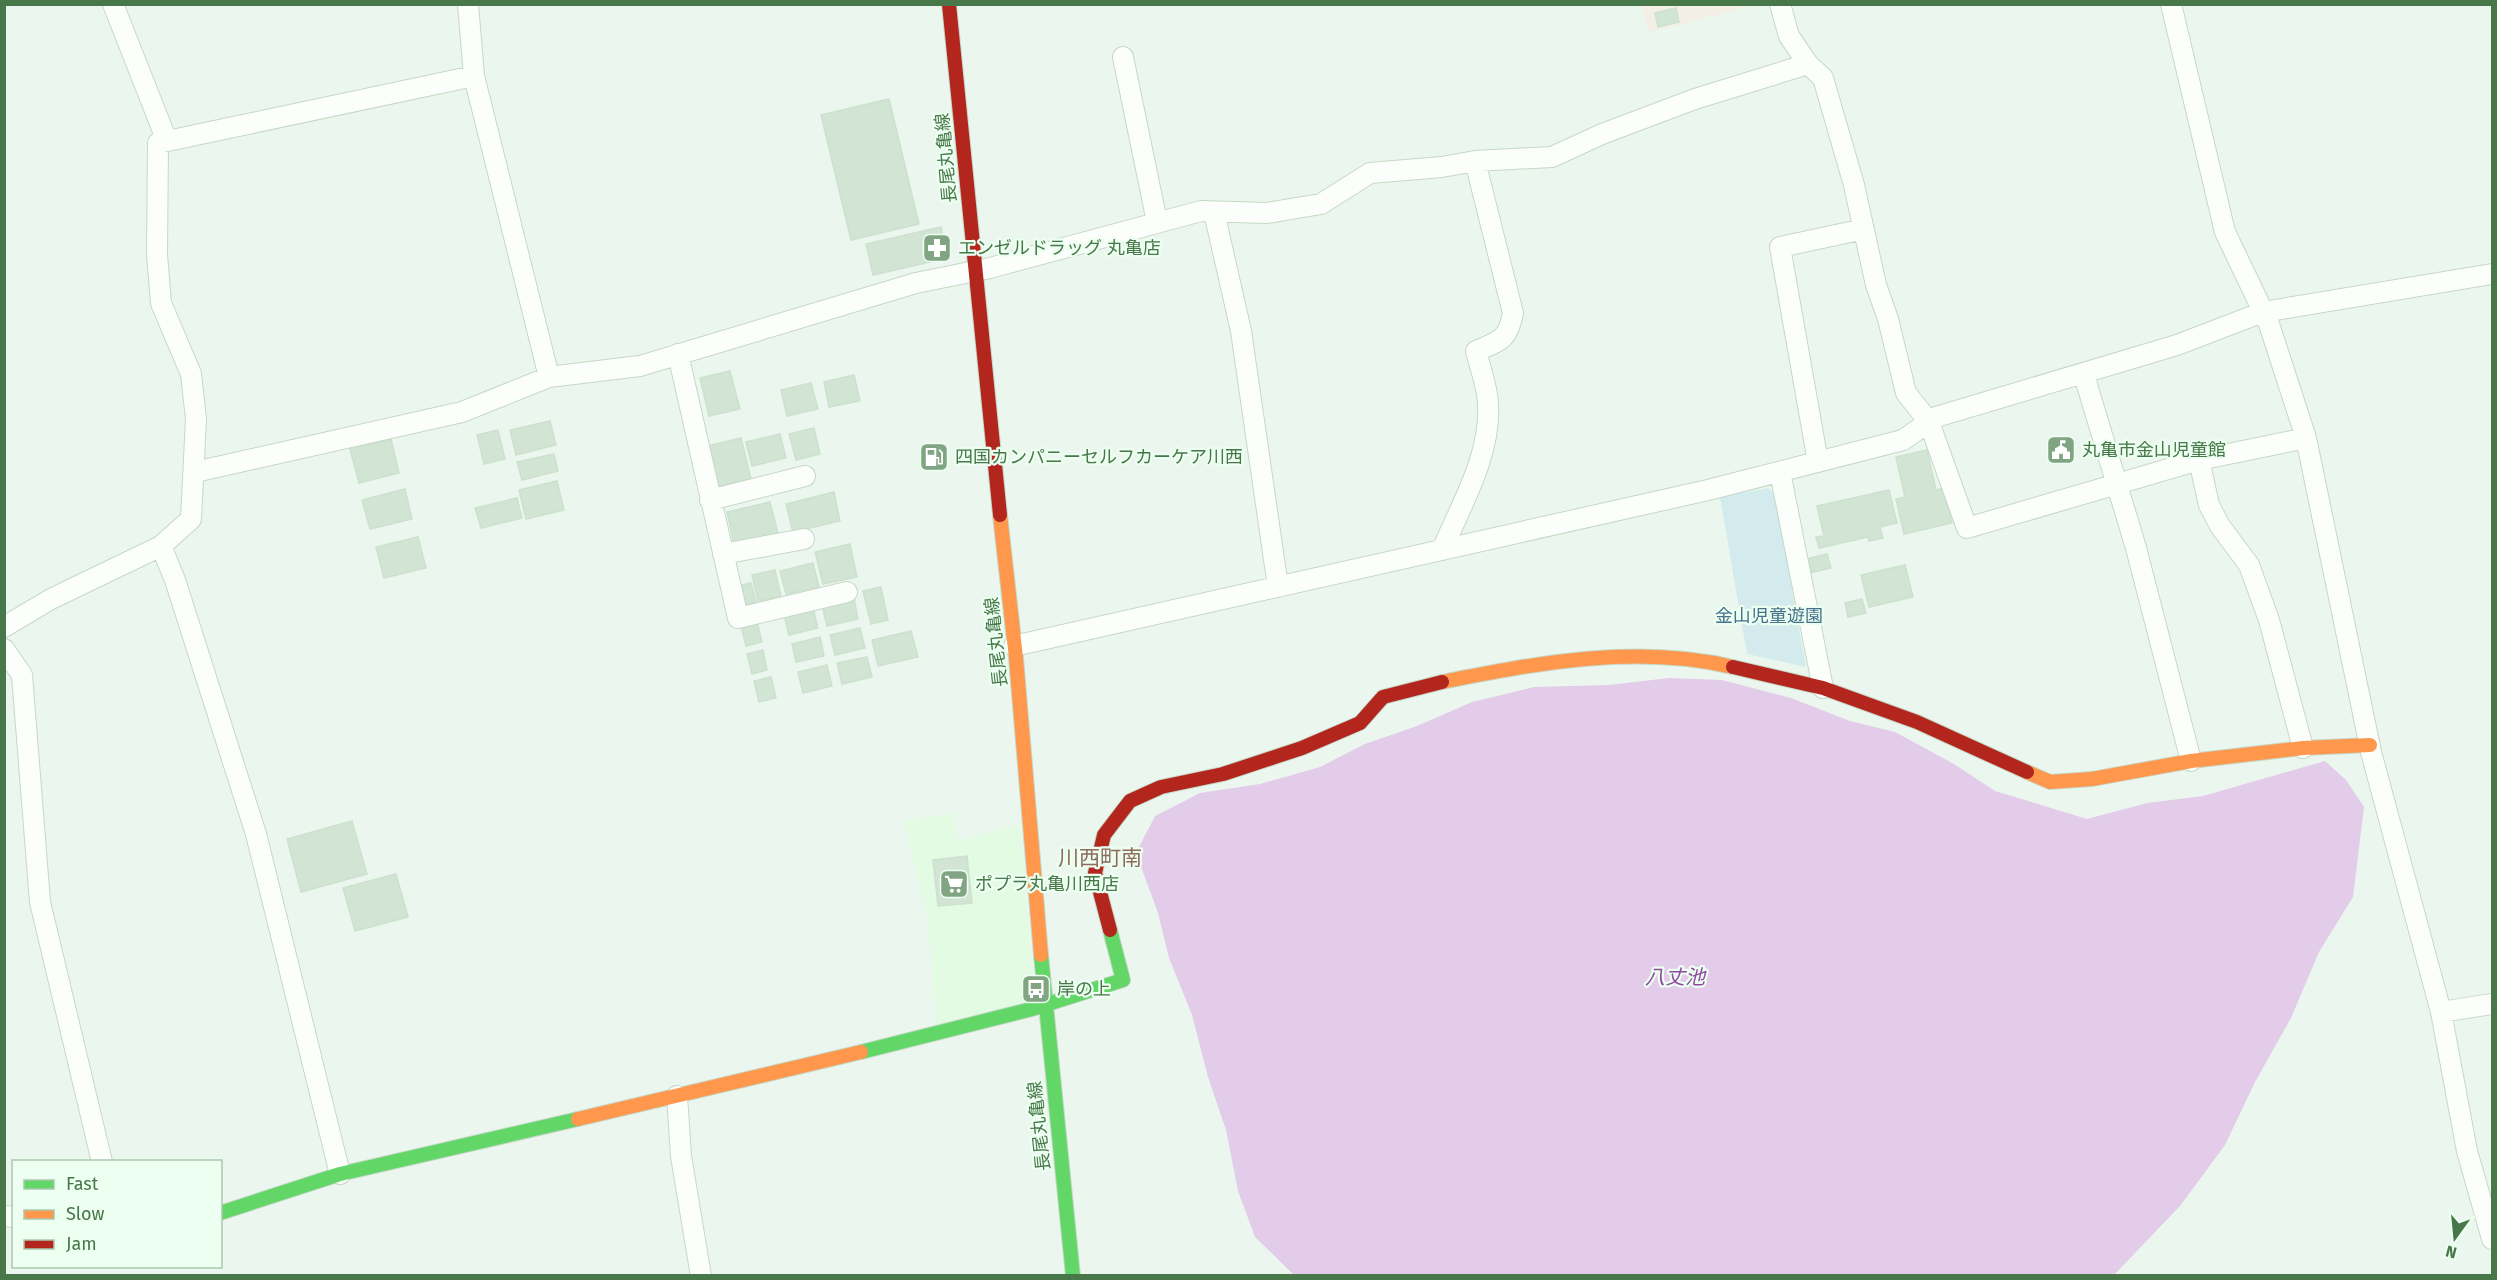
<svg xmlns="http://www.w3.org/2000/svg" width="2497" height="1280" font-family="'Fira Sans','Noto Sans JP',sans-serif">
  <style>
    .commercial { fill: #e2fbe2 }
    .education { fill: #f3efe7 }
    .green { fill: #d4ebed }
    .water { fill: #e3cbea }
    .building { fill: #d2e4d4; stroke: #cce1ce; stroke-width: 1.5 }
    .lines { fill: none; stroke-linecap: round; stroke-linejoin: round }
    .street-casing { stroke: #c5d8c6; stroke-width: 22 }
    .fast-casing { stroke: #c6d8c8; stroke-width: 16 }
    .slow-casing { stroke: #c6d8c8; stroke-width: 16 }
    .jam-casing { stroke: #c6d8c8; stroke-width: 16 }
    .street { stroke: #fcfefc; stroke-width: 20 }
    .fast { stroke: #63d668; stroke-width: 14 }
    .slow { stroke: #ff974d; stroke-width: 14 }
    .jam { stroke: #b3261e; stroke-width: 14 }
    .labels { text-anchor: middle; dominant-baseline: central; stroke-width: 4.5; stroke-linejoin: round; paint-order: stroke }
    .street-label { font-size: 18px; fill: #487849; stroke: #ecfff1 }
    .poi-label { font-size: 18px; fill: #487849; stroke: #ecfff1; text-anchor: start }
    .park-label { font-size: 18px; fill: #44718b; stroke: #ecfff1 }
    .water-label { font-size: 20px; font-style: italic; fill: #9249a2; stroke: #ecfff1 }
    .quarter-label { font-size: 21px; fill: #8e6b5b; stroke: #ecfff1 }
  </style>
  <rect width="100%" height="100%" fill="#ebf7ee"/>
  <path class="commercial" d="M952,813L959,840L1020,824L1035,1001L936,1027L928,922L904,822Z"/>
  <path class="education" d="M1641,4L1756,5L1649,32Z"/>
  <path class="green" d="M1768,488L1775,494L1806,667L1747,654L1720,497Z"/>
  <path class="water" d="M1669,678L1722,680L1791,698L1850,721L1895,732L1954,764L1995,791L2087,819L2147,803L2203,796L2325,761L2346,780L2364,807L2353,897L2319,952L2291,1018L2255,1082L2225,1145L2180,1206L2113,1276L1294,1275L1255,1237L1238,1191L1226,1130L1208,1077L1192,1015L1169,958L1158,913L1136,853L1155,816L1200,793L1260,784L1320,767L1365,744L1417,726L1472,702L1534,687L1609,685Z"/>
  <path class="building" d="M1676,8L1679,22L1658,27L1655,13Z
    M889,99L919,224L851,240L821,115Z
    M941,227L948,258L873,275L866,244Z
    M730,371L740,409L709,416L700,378Z
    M854,375L860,401L829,407L824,382Z
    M811,383L818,409L787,416L781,390Z
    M550,421L556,445L516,455L510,430Z
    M814,428L820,454L796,460L789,434Z
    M498,430L505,459L484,464L477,435Z
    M780,434L786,458L752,466L746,442Z
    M741,438L751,479L717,487L708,446Z
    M391,439L399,473L359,483L350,449Z
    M1927,450L1936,490L1944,488L1952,523L1904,534L1896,499L1905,497L1896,457Z
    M554,454L558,471L522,480L517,462Z
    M557,481L564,510L526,519L519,490Z
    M405,489L412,519L370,529L362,500Z
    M1889,490L1897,523L1880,527L1883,538L1869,541L1868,537L1819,548L1816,537L1824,536L1817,506Z
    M834,492L840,521L793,532L786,504Z
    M517,498L522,518L481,528L475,508Z
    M770,502L778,534L734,544L727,512Z
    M418,537L426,568L384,578L376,547Z
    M850,544L857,577L823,584L815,552Z
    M1827,554L1831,568L1809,573L1806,559Z
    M813,563L819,587L786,594L780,571Z
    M1905,565L1913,597L1869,607L1861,575Z
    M775,570L781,596L758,601L752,575Z
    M751,583L756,602L743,606L738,586Z
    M881,587L888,620L871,624L863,591Z
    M854,598L858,619L827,626L822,605Z
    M1862,599L1866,613L1848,617L1845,603Z
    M813,608L818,628L789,635L784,615Z
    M756,618L762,642L746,646L740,622Z
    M860,628L865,648L835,655L830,635Z
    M911,631L918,657L878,666L872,640Z
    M820,637L824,656L796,662L792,644Z
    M763,650L767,670L752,674L747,654Z
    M867,657L872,677L842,684L837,663Z
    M827,665L832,686L803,693L798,672Z
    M771,677L776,698L759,702L754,681Z
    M352,821L367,874L301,892L287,839Z
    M967,856L972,903L938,906L933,860Z
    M396,874L408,917L355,931L343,888Z"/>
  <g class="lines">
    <g class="street-casing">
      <path id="street" d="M113,4L167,141
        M468,4L474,76L549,377
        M1780,4L1789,36L1808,64L1823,78L1854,185L1876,285L1888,319L1906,393L1929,422L1967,528L2199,460L2306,438
        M2171,4L2225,232L2269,324L2306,438L2371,752L2441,1012L2467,1151L2492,1239
        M1123,57L1157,222
        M1214,212L1241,331L1278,587
        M678,354L738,618L847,592
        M2084,375L2136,548L2191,761
        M2199,460L2209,505L2220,526L2249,565L2269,620L2303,748
        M1818,462L1780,247L1864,229
        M195,472L462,412L549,377L640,366L916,283L990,268L1201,211L1267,213L1321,204L1370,173L1442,167L1475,161L1552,157L1602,134L1695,99L1808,64
        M1780,472L1823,688
        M710,500L805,476
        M161,546L175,580L256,834L340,1174
        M1442,550C1461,505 1491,455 1488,405C1488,388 1480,368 1476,351C1500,341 1508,340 1513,313L1475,161
        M723,554L804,539
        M4,627L51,599L161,546L191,519L196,419L191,374L161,303L157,255L158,143L474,76
        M1014,646L1708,490L1903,440L1936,417L2177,345L2263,312L2492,274
        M4,649L22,675L40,902L102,1162
        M2441,1012L2492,1004
        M677,1096L681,1156L701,1276
        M4,1216L14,1217"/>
    </g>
    <g class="fast-casing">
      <path id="fast" d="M1041,955L1073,1276
        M861,1052L1032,1009L1123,980L1110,930
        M220,1213L340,1174L578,1119"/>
    </g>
    <g class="slow-casing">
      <path id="slow" d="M1000,515L1016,658L1041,955
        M1442,682C1537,663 1637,644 1733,667
        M2027,772L2050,782L2092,779L2191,761L2303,748L2370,745
        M578,1119L861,1052"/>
    </g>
    <g class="jam-casing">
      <path id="jam" d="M949,4L1000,515
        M1733,667L1823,688L1917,722L2027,772
        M1110,930L1095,873L1104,835L1130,801L1161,787L1223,774L1302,748L1360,723L1383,697L1442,682"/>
    </g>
    <use href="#street" class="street"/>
    <use href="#fast" class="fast"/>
    <use href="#slow" class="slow"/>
    <use href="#jam" class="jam"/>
  </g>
  <defs>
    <g id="pharmacy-square" transform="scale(1.5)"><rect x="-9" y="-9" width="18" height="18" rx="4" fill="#81a483" stroke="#ecfff1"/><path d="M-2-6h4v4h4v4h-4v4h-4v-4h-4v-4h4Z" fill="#fff"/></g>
    <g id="civic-square" transform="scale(1.5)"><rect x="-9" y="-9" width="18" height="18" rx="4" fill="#81a483" stroke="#ecfff1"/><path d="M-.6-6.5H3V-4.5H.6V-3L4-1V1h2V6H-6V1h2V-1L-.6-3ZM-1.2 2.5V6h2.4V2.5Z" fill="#fff"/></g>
    <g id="fuel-square" transform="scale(1.5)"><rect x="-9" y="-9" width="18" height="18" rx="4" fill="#81a483" stroke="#ecfff1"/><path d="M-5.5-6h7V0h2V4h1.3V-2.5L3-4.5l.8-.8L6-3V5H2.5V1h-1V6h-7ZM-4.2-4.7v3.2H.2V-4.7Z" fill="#fff"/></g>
    <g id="supermarket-square" transform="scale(1.5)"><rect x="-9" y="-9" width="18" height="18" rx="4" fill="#81a483" stroke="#ecfff1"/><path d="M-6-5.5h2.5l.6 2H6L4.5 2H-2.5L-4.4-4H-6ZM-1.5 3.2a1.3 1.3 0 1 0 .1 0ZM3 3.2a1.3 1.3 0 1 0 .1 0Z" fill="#fff"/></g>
    <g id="bus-square" transform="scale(1.5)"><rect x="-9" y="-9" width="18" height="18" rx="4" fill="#81a483" stroke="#ecfff1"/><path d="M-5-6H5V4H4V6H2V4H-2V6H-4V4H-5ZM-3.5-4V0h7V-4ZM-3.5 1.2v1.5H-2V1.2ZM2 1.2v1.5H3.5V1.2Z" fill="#fff"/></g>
  </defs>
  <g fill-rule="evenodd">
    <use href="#pharmacy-square" x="937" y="248"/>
    <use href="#civic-square" x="2061" y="450"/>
    <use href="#fuel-square" x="934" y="457"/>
    <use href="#supermarket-square" x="954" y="884"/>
    <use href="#bus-square" x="1036" y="989"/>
  </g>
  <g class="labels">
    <g class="street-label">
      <text transform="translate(946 158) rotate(-95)">長尾丸亀線</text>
      <text transform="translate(996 642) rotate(-96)">長尾丸亀線</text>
      <text transform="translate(1039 1126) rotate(-96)">長尾丸亀線</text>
    </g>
    <g class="poi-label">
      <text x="958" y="248">エンゼルドラッグ 丸亀店</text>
      <text x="2082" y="450">丸亀市金山児童館</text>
      <text x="955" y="457">四国カンパニーセルフカーケア川西</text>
      <text x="975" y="884">ポプラ丸亀川西店</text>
      <text x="1057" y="989">岸の上</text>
    </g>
    <g class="park-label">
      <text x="1769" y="616">金山児童遊園</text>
    </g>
    <g class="water-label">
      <text x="1675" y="977">八丈池</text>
    </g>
    <g class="quarter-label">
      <text x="1100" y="858">川西町南</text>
    </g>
  </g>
  <rect width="2497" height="1280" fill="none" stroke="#487849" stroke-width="12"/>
  <rect x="12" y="1160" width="210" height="108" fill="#ecfff1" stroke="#aac9ae" stroke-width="1.5"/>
  <rect x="24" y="1180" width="30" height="9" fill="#63d668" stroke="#aac9ae" stroke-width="1.5"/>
  <text x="66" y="1190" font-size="18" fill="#487849">Fast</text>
  <rect x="24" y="1210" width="30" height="9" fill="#ff974d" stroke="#aac9ae" stroke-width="1.5"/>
  <text x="66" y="1220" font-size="18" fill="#487849">Slow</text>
  <rect x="24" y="1240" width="30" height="9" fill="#b3261e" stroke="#aac9ae" stroke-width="1.5"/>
  <text x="66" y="1250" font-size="18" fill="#487849">Jam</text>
  <g transform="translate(2455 1238) rotate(195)" stroke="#ecfff1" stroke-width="4.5" paint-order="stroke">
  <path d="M0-4.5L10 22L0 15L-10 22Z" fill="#487849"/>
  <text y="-9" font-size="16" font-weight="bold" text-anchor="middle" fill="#487849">N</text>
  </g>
</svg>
